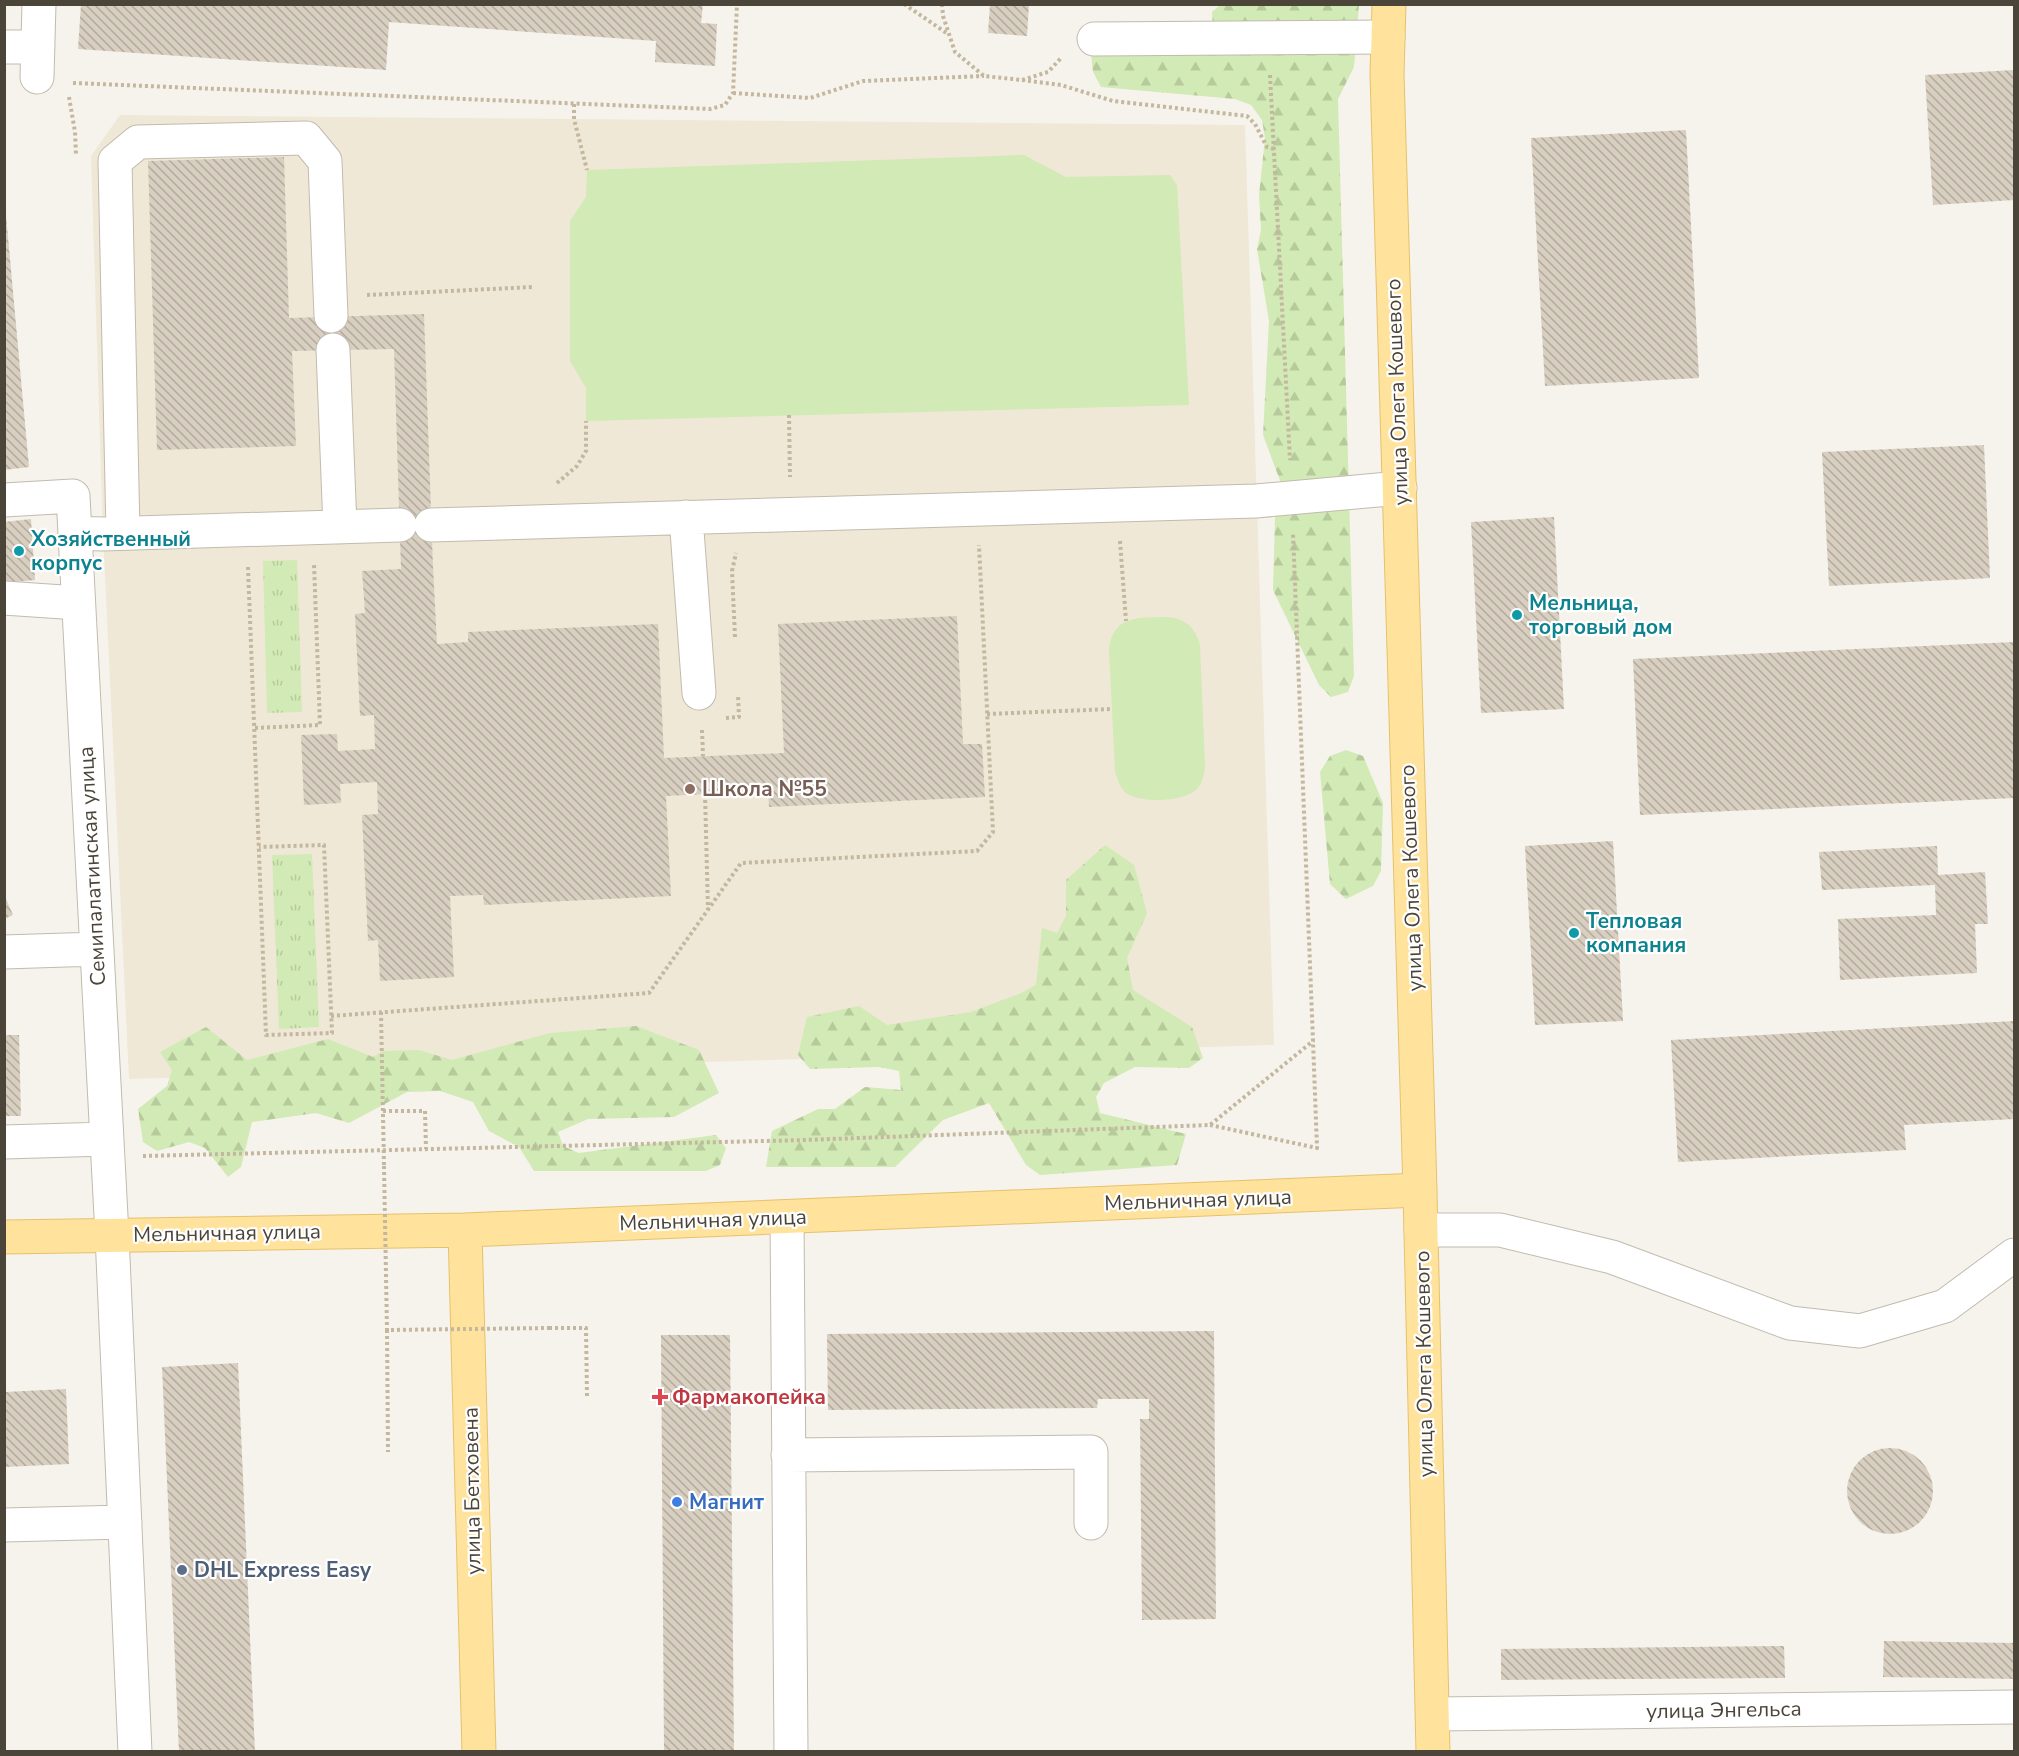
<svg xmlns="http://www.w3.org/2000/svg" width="2019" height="1756" font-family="'Nunito Sans',sans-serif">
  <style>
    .education { fill: #efe8d6 }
    .grass { fill: url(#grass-tufts) }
    .forest { fill: url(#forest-firs) }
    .green { fill: #d2eab5 }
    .building { fill: url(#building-back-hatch) }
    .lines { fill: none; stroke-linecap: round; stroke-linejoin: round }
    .minor-casing { stroke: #c2bbae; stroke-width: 35 }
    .major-casing { stroke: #e6c16a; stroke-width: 35 }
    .path { stroke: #c4b79f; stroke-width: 4; stroke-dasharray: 3 3; stroke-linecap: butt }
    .minor { stroke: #fff; stroke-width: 33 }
    .major { stroke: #ffe39c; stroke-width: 33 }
    .path-bridge { stroke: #c4b79f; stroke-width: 4; stroke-dasharray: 3 3; stroke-linecap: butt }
    .culture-dot { fill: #0f9aa8; stroke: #fff; stroke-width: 2 }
    .education-dot { fill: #8d6e63; stroke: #fff; stroke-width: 2 }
    .health-dot { fill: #e0444e; stroke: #fff; stroke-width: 2 }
    .shop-dot { fill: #3f7fe0; stroke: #fff; stroke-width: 2 }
    .service-dot { fill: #5c6f8a; stroke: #fff; stroke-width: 2 }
    .labels { text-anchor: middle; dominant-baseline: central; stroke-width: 4.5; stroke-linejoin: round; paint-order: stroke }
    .street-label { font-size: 21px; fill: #4b4439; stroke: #fff }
    .culture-label { font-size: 21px; font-weight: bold; fill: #0d838f; stroke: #fff; text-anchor: start }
    .education-label { font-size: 21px; font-weight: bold; fill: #785e54; stroke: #fff; text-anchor: start }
    .health-label { font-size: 21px; font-weight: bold; fill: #be3a42; stroke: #fff; text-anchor: start }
    .shop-label { font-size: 21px; font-weight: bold; fill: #366cbe; stroke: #fff; text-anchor: start }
    .service-label { font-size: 21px; font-weight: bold; fill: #4e5e75; stroke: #fff; text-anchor: start }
  </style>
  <defs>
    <pattern id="grass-tufts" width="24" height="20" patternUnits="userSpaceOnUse" patternTransform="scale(1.5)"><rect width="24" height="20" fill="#d2eab5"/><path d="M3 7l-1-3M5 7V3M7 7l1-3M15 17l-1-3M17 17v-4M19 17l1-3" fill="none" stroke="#b6ca9c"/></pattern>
    <pattern id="forest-firs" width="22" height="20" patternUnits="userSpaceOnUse" patternTransform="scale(1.5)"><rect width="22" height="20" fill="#d2eab5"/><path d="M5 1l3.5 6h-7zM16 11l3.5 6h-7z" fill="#b6ca9c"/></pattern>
    <pattern id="building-back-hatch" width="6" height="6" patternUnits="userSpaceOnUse" patternTransform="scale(1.5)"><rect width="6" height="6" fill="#d8cfc1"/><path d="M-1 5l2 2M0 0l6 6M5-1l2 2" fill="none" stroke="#b1aa9e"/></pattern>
  </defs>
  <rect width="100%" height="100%" fill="#f6f3ec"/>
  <path class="education" d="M120,115L1245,125L1274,1045L129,1079L103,534L91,156Z"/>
  <path class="grass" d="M297,560L302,712L267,713L263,561Z
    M312,854L319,1027L279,1029L272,855Z"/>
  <path class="forest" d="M1220,5H1359L1354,67L1338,99L1354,676L1348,692L1331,697L1319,685L1273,590L1275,518L1281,483L1263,435L1269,321L1257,249L1261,230L1259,195L1265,138L1262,120L1251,105L1235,99L1101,87L1093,72L1091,55L1213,29L1212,12Z
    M1346,750L1363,756L1383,803L1381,871L1373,886L1346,899L1330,884L1320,772L1330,756Z
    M1105,845L1134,865L1147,913L1127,958L1133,990L1192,1027L1203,1058L1189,1068L1135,1067L1104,1083L1096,1097L1100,1113L1186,1134L1177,1165L1040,1175L1026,1165L989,1103L943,1120L895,1167H766L772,1131L818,1109H835L865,1087L901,1090L899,1071L879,1067L810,1069L798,1055L807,1017L859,1006L887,1025L971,1012L1021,993L1036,985L1042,928L1057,933L1066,916V880Z
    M636,1026L699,1050L719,1093L674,1117L588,1119L558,1132L563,1146L579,1153L716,1135L726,1148L720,1165L706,1171H534L519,1147L489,1131L473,1102L440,1091L407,1092L349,1123L316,1113L252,1122L241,1167L228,1177L205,1148L189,1142L157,1151L143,1142L138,1109L167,1086L172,1070L160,1052L206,1027L247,1060L328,1039L373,1057L383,1051L419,1050L452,1060L550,1033Z"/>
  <path class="green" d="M1024,155L1066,177L1170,175L1177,185L1189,405L586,421V388L570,361V221L586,197L587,170Z
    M1168,617C1186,619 1195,627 1200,645L1205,767C1204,774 1203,782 1197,789C1185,802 1138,804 1125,792C1119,786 1117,778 1115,771L1109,649C1113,614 1140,618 1168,617Z"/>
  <path class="building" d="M81,4H703L701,23L717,24L715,66L655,62L656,41L389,22L386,70L78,49Z
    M990,4H1029L1027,36L988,33Z
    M2014,70V200L1933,205L1925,75Z
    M1686,130L1699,378L1545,386L1531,138Z
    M284,157L289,318L424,314L433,567L437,644L468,642V632L658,624L664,758L784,753L778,624L957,616L963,744H982L985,797L769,807L768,791L666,796L671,896L484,905L483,895L450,896L454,977L380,981L378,940L368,941L362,815L378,814L377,782L340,784L341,803L304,805L301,735L337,734L338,751L375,749L374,715L360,716L355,614L365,613L362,571L401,569L394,349L292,351L296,446L157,450L148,161Z
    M4,215H6L29,467L4,470Z
    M1984,445L1990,578L1829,586L1822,452Z
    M1554,517L1564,709L1481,713L1471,522Z
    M31,519L35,580L4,583V522Z
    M2014,642V798L1640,815L1633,659Z
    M1613,841L1623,1021L1535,1025L1525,846Z
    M1937,846L1938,875L1985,872L1988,924H1975L1977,973L1840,980L1838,919L1936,915L1935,885L1822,890L1819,852Z
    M4,894L13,915L4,919Z
    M2014,1021V1119L1904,1125L1906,1150L1678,1162L1671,1040Z
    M5,1035H19L21,1116H5Z
    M1214,1331L1216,1619L1142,1620L1140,1419H1149V1399H1098L1097,1408L828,1410L827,1334Z
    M661,1335H730L734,1752H664Z
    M238,1363L255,1752H179L162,1367Z
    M66,1389L69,1464L5,1467V1392Z
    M1847 1491a43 43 0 1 1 86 0a43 43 0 1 1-86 0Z
    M1884,1641L2014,1643V1679L1883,1677Z
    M1784,1646L1785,1678L1501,1680V1649Z"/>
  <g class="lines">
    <g class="minor-casing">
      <path id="minor" d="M1094,39L1388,37
        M4,47H38
        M37,77L39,4
        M333,350L340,527
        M4,500L73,496L112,1235L135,1752
        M686,517L699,693
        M431,525L1256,501L1400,488
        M75,533L103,534L400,525
        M123,533L115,161L138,142L306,138L325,161L331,316
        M4,598L78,603
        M4,952L97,949
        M4,1142L107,1139
        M787,1217L791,1752
        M1421,1230H1500L1612,1257L1790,1323L1860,1331L1945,1306L2014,1255
        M788,1455L1091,1452V1523
        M4,1525L125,1522
        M1433,1714L2014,1707"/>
    </g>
    <g class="major-casing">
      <path id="major" d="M1389,4L1387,74L1420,1190L1433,1752
        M465,1230L479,1752
        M4,1237L465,1230L1420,1190"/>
    </g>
    <path class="path" d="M904,4L948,34
      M942,4L943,16L955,52L984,76L1022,80L1048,72L1062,57
      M1270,75L1290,460
      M1022,80L1061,85L1113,101L1247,116L1255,124L1267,147L1274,149
      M73,83L710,109L725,105L733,93L737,4
      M733,93L810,98L863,81L984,76
      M69,97L75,132L76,155
      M574,104V119L587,170
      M367,295L533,287
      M789,415L790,477
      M557,483L577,466L586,451V421
      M1120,541L1126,621
      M248,567L266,1035L332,1033L324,845L259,847
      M735,637L732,571L736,553
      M987,714L1112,709
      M726,718L739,717L738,696
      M255,728L320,725L314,564
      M702,730L703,756
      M705,794L708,910
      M381,1012L384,1166
      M331,1016L649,993L741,863L977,851L993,832L979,545
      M383,1111H425L426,1149
      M1210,1125L1317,1148L1313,1041
      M143,1156L805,1140L1210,1125L1313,1041L1293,533
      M549,1328H586L587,1396
      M387,1330L388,1452"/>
    <use href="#minor" class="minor"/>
    <use href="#major" class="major"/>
    <path class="path-bridge" d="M384,1166L387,1330L549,1328"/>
  </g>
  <g class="culture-dot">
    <circle cx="19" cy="551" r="6"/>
    <circle cx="1517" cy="615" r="6"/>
    <circle cx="1574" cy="933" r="6"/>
  </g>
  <circle class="education-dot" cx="690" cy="789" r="6"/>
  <path class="health-dot" d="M657 1388h6v6h6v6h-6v6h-6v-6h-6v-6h6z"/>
  <circle class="shop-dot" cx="677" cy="1502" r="6"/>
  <circle class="service-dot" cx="182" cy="1570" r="6"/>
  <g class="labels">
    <g class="street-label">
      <text transform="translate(1397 392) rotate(-92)">улица Олега Кошевого</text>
      <text transform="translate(92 866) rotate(-93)">Семипалатинская улица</text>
      <text transform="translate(1411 878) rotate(-92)">улица Олега Кошевого</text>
      <text transform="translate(1198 1200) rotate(-2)">Мельничная улица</text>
      <text transform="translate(713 1220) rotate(-2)">Мельничная улица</text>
      <text transform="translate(227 1233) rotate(-1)">Мельничная улица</text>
      <text transform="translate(1424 1364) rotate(-91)">улица Олега Кошевого</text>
      <text transform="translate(472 1491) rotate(-91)">улица Бетховена</text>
      <text transform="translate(1724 1710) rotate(-1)">улица Энгельса</text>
    </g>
    <g class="culture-label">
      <text x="31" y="539">Хозяйственный<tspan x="31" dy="24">корпус</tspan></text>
      <text x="1529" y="603">Мельница,<tspan x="1529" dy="24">торговый дом</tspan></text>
      <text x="1586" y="921">Тепловая<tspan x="1586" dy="24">компания</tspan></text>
    </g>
    <g class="education-label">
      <text x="702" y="789">Школа №55</text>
    </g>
    <g class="health-label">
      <text x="672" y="1397">Фармакопейка</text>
    </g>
    <g class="shop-label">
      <text x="689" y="1502">Магнит</text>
    </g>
    <g class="service-label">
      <text x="194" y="1570">DHL Express Easy</text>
    </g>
  </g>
  <rect width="2019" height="1756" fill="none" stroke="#4b4439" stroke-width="12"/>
</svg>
